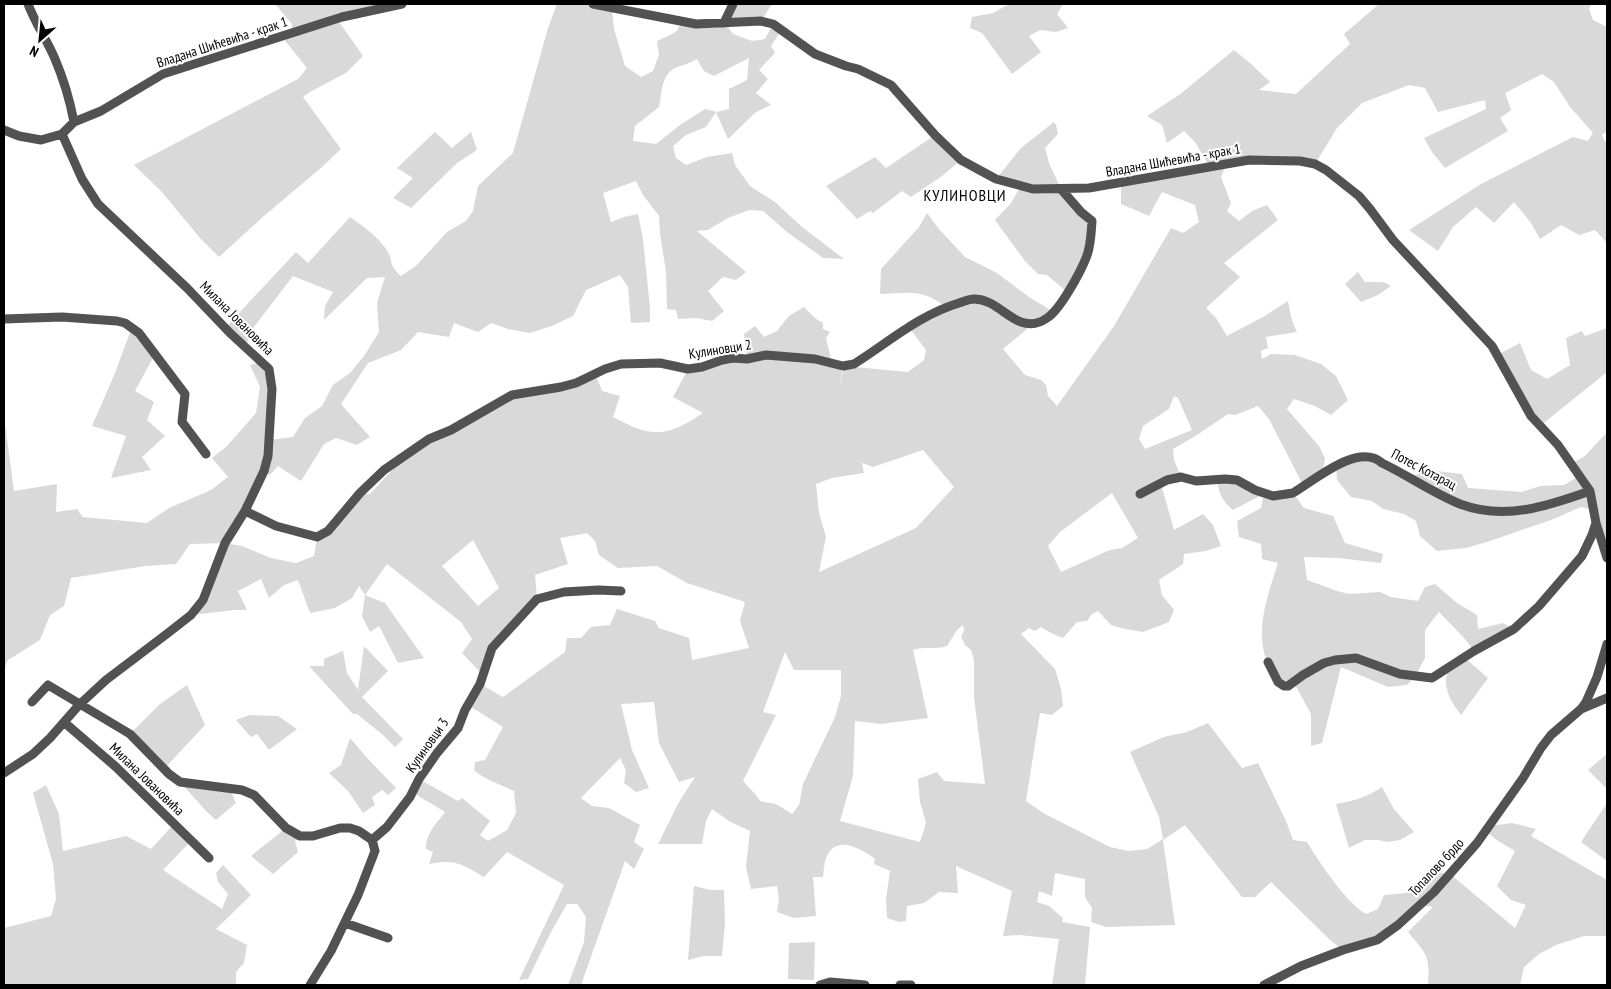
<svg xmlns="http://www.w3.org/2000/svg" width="1611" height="989" font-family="'PT Sans Narrow',sans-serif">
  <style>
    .green { fill: #d9d9d9; fill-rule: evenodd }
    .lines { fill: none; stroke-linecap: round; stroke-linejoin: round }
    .minor { stroke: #525252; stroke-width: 9 }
    .labels { text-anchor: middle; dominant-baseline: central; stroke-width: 4; stroke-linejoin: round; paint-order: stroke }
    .street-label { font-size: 14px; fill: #000; stroke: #fff }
    .quarter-label { font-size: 16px; letter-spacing: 1px; fill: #000; stroke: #fff }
  </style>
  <rect width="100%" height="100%" fill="#fff"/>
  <path class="green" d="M275,4H402L337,19L363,56L346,73L310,92L303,97L341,149L322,167L264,216L219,257L200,238L161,191L134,165L298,79L307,68L282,37L292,33V24Z
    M557,4H593L612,8L614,29L625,66L641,77L653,71L659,55L657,41L676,32L682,22L724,23L733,4H772L761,21L725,23L733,34L752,41L765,39L773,24L782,29L771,46L775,53L759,70L768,79L756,93L771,105L756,112L728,139L716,112L706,127L686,135L673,146L676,158L686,165L707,157L732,153L735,165L750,186L775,202L802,227L844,259L823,258L787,232L763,211L749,210L728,218L708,230L697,231L746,272L736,280L723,277L708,291L724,311L712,321L697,318L678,319L676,310L667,309L666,272L660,234L659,216L643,195L636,181L603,193L611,222L624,217L638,214L643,239L650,308V322L631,323L628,287L620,275L586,290L573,316L552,326L530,333L508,329L491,323L478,332L454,323L449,337L418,332L401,350L368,363L341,404L370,437L357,445L336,438L324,444L301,481L278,466L270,475L263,472L225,543L242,546L271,558L296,563L314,556L317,537L360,493L370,494L408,453L512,395L595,373L602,391L620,396L613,417C652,438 666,438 703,413L673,397L688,369L747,359L744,334L755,326L764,337L777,331L789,316L804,307L816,319L823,323V329L830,332L826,338L832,363L843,366L839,391L844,366L908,372L924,360L926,350L908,326L946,307C922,288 908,293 880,294L881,269L919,227L927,213L939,229L965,257L997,273L1029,297L1054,312L1033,324L1003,349L1025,375L1041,380L1046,385L1048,396L1057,406L1114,326L1171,228L1183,233L1199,222L1195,205L1162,192L1149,216L1121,204V184L1209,166L1195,142L1184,131L1167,143L1162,125L1147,116L1179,95L1234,50L1250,63L1270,82L1259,90L1296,94L1350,44L1344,34L1379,4H1591L1589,9L1593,20L1607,27V131L1602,135L1607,145V243L1595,230L1579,235L1561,225L1540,239L1531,223L1514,202L1494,223L1476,207L1453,227L1438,251L1409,230L1481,184L1573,137L1588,141L1593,133L1570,107L1554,82L1542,74L1505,93L1511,110L1500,118L1508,131L1445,168L1432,152L1424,138L1486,109L1485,100L1438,112L1425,88L1409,85L1362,103L1337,128L1315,164L1227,163L1221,177L1231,203L1227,211L1239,221L1252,211L1267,205L1278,220L1224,263L1240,277L1206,308L1216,318L1227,336L1263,317L1288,301C1290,312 1292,323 1297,332L1266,337L1268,348L1261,351L1262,359L1271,354L1295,355L1321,364L1336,376L1348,400L1331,415L1315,406L1294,399L1287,409L1319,446L1325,458L1322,475L1304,487L1269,419L1258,406L1235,415L1228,414L1197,435L1173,449L1174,460L1181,477L1161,484L1174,530L1203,514L1213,525L1221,546L1206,551L1184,554L1183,564L1159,580L1162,595L1174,610L1169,622L1143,632L1125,629L1111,625L1098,611L1092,614L1087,621L1077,622L1063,638L1053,634L1041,627L1035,631L1029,628L1021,634L1055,669L1061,689L1063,706L1052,715L1040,713L1026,801L1045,814L1110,847L1128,851L1147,849L1163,839L1159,817L1130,752L1164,737L1187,732L1208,723L1242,768L1258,763L1286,821L1293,840L1307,842C1319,862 1347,904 1366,914L1378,909L1384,895L1406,893L1424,874L1438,872L1450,874L1515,928L1526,905L1511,900L1497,886L1515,851L1495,839L1486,830L1490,826L1512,823L1536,829L1531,836L1607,880V936H1584L1556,945L1539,954L1524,967L1520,985H1428C1430,955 1427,955 1408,932L1433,907L1420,905L1377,940L1343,950L1330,940L1271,882L1255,897H1242L1185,825L1163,840L1175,925L1106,927L1091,922L1092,908L1085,897V879L1055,873L1052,896L1039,891L1037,902L1049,906L1063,918L1062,922L1090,927L1085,985H1052L1059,939L1019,935L1003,936L1012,891L956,866L958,893L939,892L924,903L907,906L906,921L899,922L887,918L886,899L890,871L874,864L875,859C863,850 839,835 828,854C824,860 824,870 823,877H813L816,916L794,918L777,912L779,899L777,886L751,889L746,867L750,831L729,821L712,809L706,821L702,844H658L679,802L695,777L679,782L659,743L654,702L621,704L632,750L649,788L636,792L624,783L626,770L620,758L581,798L592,806L609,808L640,825L634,842L644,849L634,869L625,861L581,985H568L584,942L586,917L577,904H567L551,932L528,979L519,980L564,885L507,852L484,877C461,864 456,859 429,864L433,852L426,849C425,834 437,823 445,812L412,792L419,779L458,801L462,798L490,821L480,835L488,841L507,830L516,813L514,791C500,784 485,780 474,770L475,762L485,760L503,727L468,705L480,684L503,697L565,652L567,638H581L591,627L610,625L617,609L655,621L659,628L689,638L692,660L749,648L740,621L745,602L687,583L657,566L618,568L599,555L595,541L587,533L560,538L568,564L535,575L537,599L492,648L483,675L462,653L472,639L461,622L387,564L365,595L385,603L424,658L398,663L379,626L370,632L362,616L365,595L359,586L352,598L335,608L310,613L298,580L284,585L269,598L261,579L238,591L247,610H235L191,615L203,600L224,543L190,544L176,564L145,566L71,578L64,606L50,615L40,640L8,660L4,669V417L14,491L57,484L56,512L77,509L83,517L147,523L169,508L211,490L228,477L212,458L227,446L256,413L260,387L250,365L263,362L269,369V440L293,437L305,418L322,406L333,385L350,373L364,356L379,332L377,303L385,277L367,278L324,320L325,306L333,292L293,276L254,327L245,347L225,328L296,252L308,263L350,217C363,226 377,236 386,249C394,259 387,264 401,276L417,265L447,232L466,221L473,211L478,186L513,153L548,28ZM749,58L747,80L729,89V109L717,112L705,109L680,125L656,144L633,141L635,126L659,107C662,94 661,75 675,68C682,65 690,63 697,59L704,71L714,76ZM1174,396L1178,398L1192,430L1145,449L1139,439L1143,426L1169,409ZM923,450L954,487L916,528L819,572L826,537L819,513L816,484L832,478L864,473L862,463L873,467ZM1112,493L1138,538L1122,548L1110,550L1061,572L1048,546L1060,532ZM473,540L499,588L478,606L442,566ZM963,625L964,631L961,637L965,645L971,650L974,660V698L985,784L944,781L937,772L918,779L920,802L926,823L920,842L840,821L853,776L855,721L881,724L928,718L913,650C925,646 935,650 947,646L957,630ZM785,652L794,670H841V696L835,717L803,784L799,805L792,814L776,804L760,801L756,795L743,781L776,715L763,712Z
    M1009,4H1063L1057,14L1068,28L1056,32L1040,30L1029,36L1041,52L1012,74L982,33L970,28L972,17L993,13Z
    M1054,122L1056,125L1058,134L1045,148L1049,163L1061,189L1092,221L1091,234L1067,292L1047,275L1038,274L1025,261L995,220L1011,203L1021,186L996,179L1021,148Z
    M435,132L452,148L471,132L477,150L457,163L411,208L393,198L413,178L397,168Z
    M935,135L961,160L942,176L911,197L902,191L873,213L870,211L857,219L826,186L875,157L886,168Z
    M1358,272L1365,282H1383L1391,286L1378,295L1361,302L1345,284Z
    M132,327L155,354L135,391L154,402L147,420L165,436L142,457L151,470L111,478L126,436L92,426L115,373Z
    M1607,328V372L1540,426L1497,355L1520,343L1531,370L1547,379L1570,365L1566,338L1582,331L1585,336Z
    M1607,432V545L1594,510L1581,507L1551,520L1490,541L1466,548L1437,551L1420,536L1416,521L1404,514L1383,509L1372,501L1351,497L1337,480L1336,466L1367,457L1408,476L1436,471L1462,474L1468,488L1522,492L1540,486L1564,485L1579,476L1571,464L1585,456Z
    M1218,479H1225L1255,490L1293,493L1304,508L1333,516L1345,543L1383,554L1381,563L1338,558L1304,557L1307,580L1337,591L1349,594L1380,592L1391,597L1418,601L1425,587L1435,584L1457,603L1477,615L1478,629L1503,623L1514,629L1474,651L1465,639L1439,612L1425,630V658L1415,677L1407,685L1388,687L1341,667L1322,743L1311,746V714L1294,683L1284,686C1279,678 1273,671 1268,663C1253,633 1269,592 1278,563L1262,559L1261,544L1239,537L1237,521L1261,508L1264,494L1233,510C1223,502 1217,492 1218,479Z
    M364,646L388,671L362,697L403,739L395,747L383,735L357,714H353L309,666H324V659L343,651L347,673L358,690Z
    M1465,658L1488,678L1461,715C1451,703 1439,682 1451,667C1454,663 1461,660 1465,658Z
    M187,685L205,725L164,769L130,734L160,704Z
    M250,715L278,716L297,729L269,750L257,734L251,737L236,720Z
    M350,738L369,760L396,788L388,795L382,790L372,797L375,805L363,813L348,791L329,773L341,765Z
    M1607,754V789L1588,770Z
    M180,782L229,787L236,803L216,820L206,811Z
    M46,785L59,814L63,851L126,836L151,849L174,824L191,841L163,870L222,909L228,894L218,882L216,873L223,865L251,895L216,929L247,945L244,963L236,972V985H4V928L51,916L56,899L53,864L33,793Z
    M1382,787L1394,809L1414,832L1400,840L1387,842L1378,840H1365L1349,848L1336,804C1354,801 1367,797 1382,787Z
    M1607,803V861L1581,842Z
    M286,828L300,836L295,841L298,852L273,874L251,856Z
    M694,886L710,890H724L725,924L722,956H703L688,960Z
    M815,942L814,980L788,979L789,943Z"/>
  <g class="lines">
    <path class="minor" d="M28,4C35,23 47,40 55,59C64,80 70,101 74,122
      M593,4L696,24L761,21L773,24L815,54L846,66L858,69L891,85L935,135L961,160L996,179L1033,189L1089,188L1249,160L1300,161L1315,164L1326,170L1359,196L1370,209L1393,240L1492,346L1531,416L1558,445L1590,491L1596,523L1607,558
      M724,23L733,4
      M4,130L19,136L41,140L62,134L74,122L101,111L163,74L342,17L402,4
      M4,319L62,317L117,321L125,323L139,333L185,394L182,422L206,454
      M1140,494L1167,480L1181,477L1196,481L1225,479L1237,480L1255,490L1273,496L1293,493C1315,480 1358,442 1382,463C1409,476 1433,493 1460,504C1505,521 1548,506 1590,491
      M245,511L276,526L317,537L328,531L360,493L384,470L429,439L451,430L512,395L561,387L576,383L605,369L621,364L660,363L688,369L702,367L722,360L733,358L747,359L766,355L815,359L843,366L854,364C889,342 919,315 959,303C963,302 969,299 974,299C993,299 1005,316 1021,322C1030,325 1039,324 1047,318C1060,310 1080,273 1086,258C1091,247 1091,233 1092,221L1081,212L1061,189
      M1268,662L1278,682L1284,686H1288L1303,675L1324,663L1335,660L1356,658L1400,674L1432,678L1474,651L1514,629L1539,606L1582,556L1592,535L1596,523
      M32,702L48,685L130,734L169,774L180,782L242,790L254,795L286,828L300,836H313L340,828H350L359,831L372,840
      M1581,709L1607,698
      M65,723L116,767L209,858
      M4,773L33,754L50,738L79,705L106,680L168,633L191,615L203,600L225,543L245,511L264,471L268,456L272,389L269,369L230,333L187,288L98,204L82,179L62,134
      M372,840L387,827L410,797L419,779L437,753L458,728L465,710L480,684L492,648L537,599L564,592L598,590L621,591
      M345,923L388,938
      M310,985L331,951L358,895L375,851L372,840
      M820,985L830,982L865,985
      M900,985H911
      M1264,985L1301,966L1343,950L1377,940L1398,925L1434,892L1477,843L1523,778L1541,748L1551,735L1581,709L1586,702L1597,677L1607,644"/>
  </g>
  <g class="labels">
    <g class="street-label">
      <text transform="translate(222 42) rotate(-18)">Владана Шићевића - крак 1</text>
      <text transform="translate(1173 160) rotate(-10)">Владана Шићевића - крак 1</text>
      <text transform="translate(237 318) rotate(45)">Милана Јовановића</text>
      <text transform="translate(720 349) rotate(-9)">Кулиновци 2</text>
      <text transform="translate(1424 469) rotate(28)">Потес Котарац</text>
      <text transform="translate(427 745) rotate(-55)">Кулиновци 3</text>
      <text transform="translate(147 779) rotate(44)">Милана Јовановића</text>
      <text transform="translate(1436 867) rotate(-47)">Топалово брдо</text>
    </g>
    <g class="quarter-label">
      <text x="965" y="195">КУЛИНОВЦИ</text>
    </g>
  </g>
  <rect width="1611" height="989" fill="none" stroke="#000000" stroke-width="10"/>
  <g transform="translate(40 40) rotate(207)" stroke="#ffffff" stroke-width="4" paint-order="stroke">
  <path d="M0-4L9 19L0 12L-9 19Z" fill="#000000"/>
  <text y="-8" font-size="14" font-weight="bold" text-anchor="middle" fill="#000000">N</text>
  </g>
</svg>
